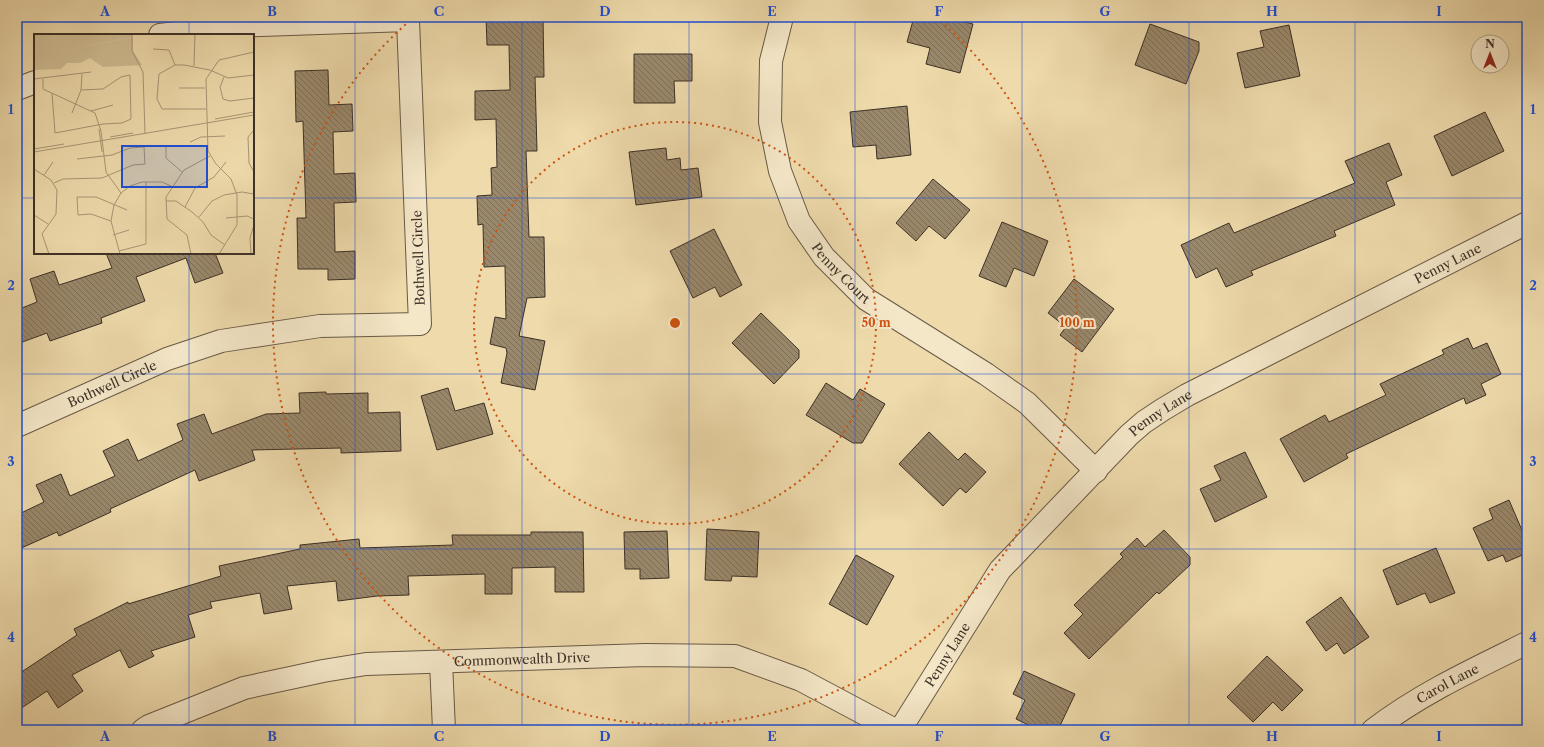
<svg xmlns="http://www.w3.org/2000/svg" width="1544" height="747" font-family="'Libre Caslon Text',serif">
  <style>
    .building { fill: url(#building-back-hatch); stroke: #3c3026 }
    .lines { fill: none; stroke-linecap: round; stroke-linejoin: round }
    .street-casing { stroke: #685a47; stroke-width: 24 }
    .street { stroke: #f4e7c8; stroke-width: 22 }
    .grid { fill: none; stroke: #1d4ed8; stroke-width: 1; stroke-opacity: 0.55 }
    .ring { fill: none; stroke: #ce5310; stroke-width: 2; stroke-dasharray: 2 4 }
    .labels { text-anchor: middle; dominant-baseline: central; stroke-width: 4; stroke-linejoin: round; paint-order: stroke }
    .street-label { font-size: 13px; fill: #3c3026; stroke: #f4e7c8 }
    .inset-road { fill: none; stroke: #a79676; stroke-width: 1 }
    .view { fill: #1d4ed8; fill-opacity: 0.15; stroke: #1d4ed8; stroke-width: 2 }
    .inset-edge { fill: none; stroke: #3c3026; stroke-width: 2 }
    .centre { fill: #ce5310; stroke: #f4e7c8; stroke-width: 2 }
    .ring-label { font-size: 12px; text-anchor: middle; font-weight: bold; fill: #ce5310; stroke: #f4e7c8; stroke-width: 4; stroke-linejoin: round; paint-order: stroke }
    .neatline { fill: none; stroke: #1d4ed8; stroke-width: 1.5 }
    .grid-label { font-size: 13px; text-anchor: middle; font-weight: bold; fill: #1d4ed8 }
  </style>
  <defs>
    <pattern id="building-back-hatch" width="6" height="6" patternUnits="userSpaceOnUse"><rect width="6" height="6" fill="#99886b"/><path d="M-1 5l2 2M0 0l6 6M5-1l2 2" fill="none" stroke="#7e7058"/></pattern>
  </defs>
  <rect width="100%" height="100%" fill="#eedaab"/>
  <filter id="stains"><feTurbulence type="fractalNoise" baseFrequency=".005" numOctaves="4"/><feColorMatrix values="0 0 0 0 .2 0 0 0 0 .09 0 0 0 0 .02 0 0 0 .5 -.17"/></filter>
  <radialGradient id="worn" r=".72"><stop offset=".6" stop-color="#630" stop-opacity="0"/><stop offset="1" stop-color="#630" stop-opacity=".3"/></radialGradient>
  <path class="building" d="M486,17H543L544,77H535L537,151H526L529,237H544L545,297L527,298L519,336L545,341L535,390L501,383L507,353L506,348L490,344L495,317L506,319L505,266L484,267L483,224L478,225L477,196L492,195L491,168L497,167L496,119L475,120V91L510,90L509,45H487Z
    M914,17H945L973,24L960,73L926,64L930,48L907,42Z
    M1150,24L1199,42V51L1186,84L1135,65Z
    M1289,25L1300,76L1245,88L1237,53L1264,47L1260,31Z
    M634,54H692V81H674L675,103H634Z
    M328,70L329,105L352,104L353,131L333,132L334,174L355,173L356,202L334,203L335,252L355,251V279L328,280V269H298L297,218H306L303,121L296,122L295,71Z
    M907,106L911,155L877,159L876,145L853,147L850,112Z
    M1485,112L1504,151L1452,176L1434,136Z
    M1389,143L1402,175L1386,182L1395,205L1334,231L1336,236L1251,271L1253,275L1226,287L1217,268L1196,278L1181,245L1229,223L1234,233L1355,183L1345,161Z
    M666,148L667,160L680,158L681,170L698,168L702,197L636,205L629,152Z
    M933,179L970,210L945,239L929,226L916,241L896,223Z
    M1002,222L1048,241L1034,276L1014,268L1006,287L979,276Z
    M714,229L742,285L720,297L715,287L693,298L670,251Z
    M106,253H215L223,273L195,283L186,258L136,277L145,301L101,318L102,323L50,341L47,333L17,344V310L37,302L30,279L54,271L59,285L112,268Z
    M1074,279L1114,309L1082,352L1060,335L1066,327L1048,313Z
    M761,313L799,350V358L774,384L732,343Z
    M1468,338L1473,349L1487,343L1501,374L1481,384L1486,395L1466,404L1464,398L1346,454L1348,458L1304,482L1280,439L1325,415L1329,422L1386,395L1380,384L1444,354L1442,350Z
    M826,383L853,400L860,389L885,404L862,443H853L806,415Z
    M448,388L455,411L484,403L493,434L437,450L421,396Z
    M326,392V394L368,393V413L400,412L401,451L341,453V448L252,450L255,460L199,481L195,470L110,509L111,512L59,536L57,532L17,550V515L44,502L36,485L61,474L70,496L115,476L103,451L128,439L138,461L183,440L177,424L204,414L212,434L266,414L300,413L299,393Z
    M929,432L958,460L965,453L986,472L966,493L960,488L943,506L899,464Z
    M1245,452L1267,497L1215,522L1200,489L1221,480L1214,466Z
    M1509,500L1527,542V553L1506,562L1503,555L1488,561L1473,528L1493,519L1489,509Z
    M707,529L759,532L757,577L732,576L731,581L705,580Z
    M1164,530L1190,557V565L1159,594L1157,592L1089,659L1064,633L1083,614L1074,605L1123,557L1120,554L1137,538L1145,547Z
    M667,531L669,578L640,579V569H625L624,532Z
    M531,532H583L584,592H555V567L512,568V594H485V574L408,576L409,595L377,596L338,601L336,581L287,586L292,609L264,614L260,593L210,602L212,608L188,615L195,637L151,651L154,656L129,668L120,650L72,675L83,691L58,708L47,691L17,711V675L77,635L74,629L128,602V604L221,576L219,566L300,549V545L359,539L360,548L453,545L452,535H531Z
    M1436,548L1455,593L1430,603L1425,593L1397,605L1383,570Z
    M856,555L894,576L867,625L829,604Z
    M1341,597L1369,637L1344,654L1337,643L1326,651L1306,622Z
    M1267,656L1303,690L1282,711L1273,702L1253,722L1227,697Z
    M1024,671L1075,694L1058,730H1039L1016,719L1025,700L1013,694Z"/>
  <g class="lines">
    <g class="street-casing">
      <g id="street">
        <path id="s1" d="M782,17L771,61L770,122L780,171L799,221L824,257L866,299L986,374L1027,403L1096,471"/>
        <path d="M17,89L35,82"/>
        <path id="s2" d="M17,426L167,359L221,341L320,326L420,324L408,20L233,26L160,35"/>
        <path d="M441,662L444,730"/>
        <path id="s3" d="M143,730L149,726L244,688L323,671L366,664L645,655L735,656L801,680L895,730"/>
        <path id="s4" d="M900,730L1000,570L1129,435L1144,422L1162,410L1187,395L1527,223"/>
        <path id="s5" d="M1373,730C1420,694 1474,669 1527,643"/>
      </g>
    </g>
    <use href="#street" class="street"/>
  </g>
  <path class="grid" d="M189,17V35M355,17V730M522,17V730M689,17V730M855,17V730M1022,17V730M1189,17V730M1355,17V730M17,198H35M253,198H1527M189,253V730M17,374H1527M17,549H1527"/>
  <g class="ring">
    <circle cx="675" cy="323" r="201"/>
    <path d="M936 17A402 402 0 1 1 414 17"/>
  </g>
  <g class="labels">
    <g class="street-label">
      <text transform="translate(418 258) rotate(-92)">Bothwell Circle</text>
      <text stroke="none"><textPath href="#s4" startOffset="738">Penny Lane</textPath></text>
      <text stroke="none"><textPath href="#s1" startOffset="277">Penny Court</textPath></text>
      <text stroke="none"><textPath href="#s2" startOffset="104">Bothwell Circle</textPath></text>
      <text stroke="none"><textPath href="#s4" startOffset="414">Penny Lane</textPath></text>
      <text stroke="none"><textPath href="#s4" startOffset="89">Penny Lane</textPath></text>
      <text stroke="none"><textPath href="#s3" startOffset="390">Commonwealth Drive</textPath></text>
      <text stroke="none"><textPath href="#s5" startOffset="88">Carol Lane</textPath></text>
    </g>
  </g>
  <g transform="translate(34 34)">
    <rect width="220" height="220" fill="#eedaab"/>
    <path d="M99,3V17L108,31L69,33L56,24L46,29H33V16Z" fill="#d0bd94"/>
    <path d="M0,0H98V3L33,16V29L27,35L0,36Z" fill="#d0bd94"/>
    <path class="inset-road" d="M98,0V17L109,38L111,100M119,15L135,16L141,31M160,32L161,0M190,43L186,53L189,65L196,67L220,64M0,45L57,38M9,45V55L61,79L67,97L72,138L87,159M145,54H171M18,59L21,99L69,90L88,89L97,85L96,41L87,43L69,55L47,56M172,75H128L123,65L125,40L141,31H150L176,36L194,44L220,41M57,77L79,71M38,79L47,56L48,40M181,85L220,78M65,95L68,118M220,96L214,103L215,129L220,138M76,103L99,99M156,108L167,103L191,102M132,111V124L148,138M0,115L30,110M0,118L220,81M0,135L17,146L23,156L22,180L8,200L15,220M10,141L19,128M20,149L29,145L68,144L99,131L111,130L110,113L96,114L78,121L43,125M132,167H142L158,178L169,188L177,201L191,211M151,173L161,154L180,143L192,128M0,181L14,190M165,183L178,167L190,161L208,158L220,160M192,184L213,182L220,185M77,187L57,180L44,181L43,163H62L93,176M79,201L95,196M85,217L112,210V148M86,220L77,187L80,171L87,159L96,152L108,148H128L137,152M157,220L153,201L133,185L132,163L150,136L176,122M185,220L203,191V161L197,145L182,130L174,117L172,45L185,26L220,18M217,220L216,204L220,191"/>
    <path class="view" d="M88,112H173V153H88Z"/>
    <rect width="220" height="220" class="inset-edge"/>
  </g>
  <circle cx="675" cy="323" r="6" class="centre"/>
  <g class="ring-label">
    <text x="876" y="327">50 m</text>
    <text x="1077" y="327">100 m</text>
  </g>
  <rect width="1544" height="747" fill="none" stroke="#eedaab" stroke-width="44"/>
  <g transform="translate(1490 54)"><circle r="19" fill="#f4e7c8" stroke="#aa9e87"/>
  <path d="M0-3L7 15L0 10L-7 15Z" fill="#8f2418"/>
  <text y="-6" font-size="11" font-weight="bold" text-anchor="middle" fill="#3c3026">N</text>
  </g>
  <rect x="22" y="22" width="1500" height="703" class="neatline"/>
  <g class="grid-label">
    <text x="105" y="16">A</text>
    <text x="272" y="16">B</text>
    <text x="439" y="16">C</text>
    <text x="605" y="16">D</text>
    <text x="772" y="16">E</text>
    <text x="939" y="16">F</text>
    <text x="1105" y="16">G</text>
    <text x="1272" y="16">H</text>
    <text x="1439" y="16">I</text>
    <text x="11" y="114">1</text>
    <text x="1533" y="114">1</text>
    <text x="11" y="290">2</text>
    <text x="1533" y="290">2</text>
    <text x="11" y="466">3</text>
    <text x="1533" y="466">3</text>
    <text x="11" y="642">4</text>
    <text x="1533" y="642">4</text>
    <text x="105" y="741">A</text>
    <text x="272" y="741">B</text>
    <text x="439" y="741">C</text>
    <text x="605" y="741">D</text>
    <text x="772" y="741">E</text>
    <text x="939" y="741">F</text>
    <text x="1105" y="741">G</text>
    <text x="1272" y="741">H</text>
    <text x="1439" y="741">I</text>
  </g>
  <rect width="100%" height="100%" filter="url(#stains)"/>
  <rect width="100%" height="100%" fill="url(#worn)"/>
</svg>
